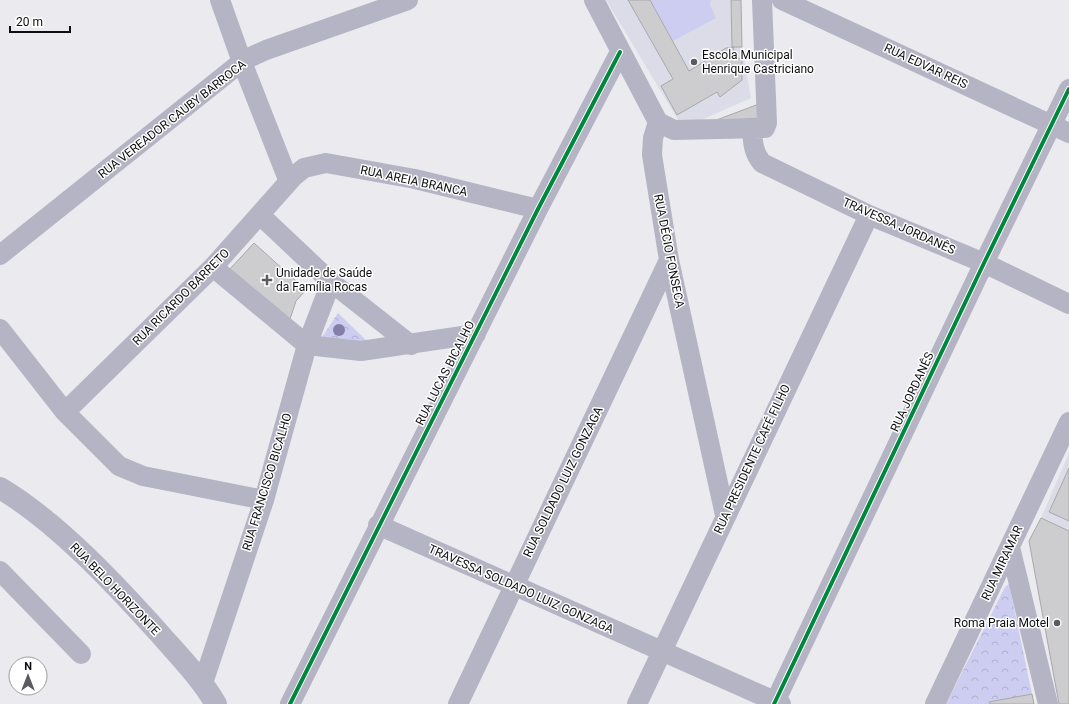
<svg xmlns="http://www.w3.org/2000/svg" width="1069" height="704" font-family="Roboto,sans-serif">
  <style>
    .built { fill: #dbdce7 }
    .forest { fill: url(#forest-crowns) }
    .garden { fill: #cdcdf1 }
    .building { fill: #cdcdd0; stroke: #a8a8ac }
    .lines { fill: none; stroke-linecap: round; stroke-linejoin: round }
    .minor { stroke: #b4b4c4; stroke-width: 20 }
    .tertiary { stroke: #b4b4c4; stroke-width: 22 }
    .cycleway-casing { stroke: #fff; stroke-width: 6 }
    .cycleway { stroke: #00873e; stroke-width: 4 }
    .tree { fill: #847ea9 }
    .poi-dot { fill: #5b5b5f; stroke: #fff; stroke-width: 1.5 }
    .labels { text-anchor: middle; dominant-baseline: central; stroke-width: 3; stroke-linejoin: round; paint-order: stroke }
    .poi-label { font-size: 12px; fill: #0e0e11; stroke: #fff; text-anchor: start }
    .street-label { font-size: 12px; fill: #0e0e11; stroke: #fff }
  </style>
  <defs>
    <pattern id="forest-crowns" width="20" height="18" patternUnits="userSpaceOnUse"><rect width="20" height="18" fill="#cdcdf1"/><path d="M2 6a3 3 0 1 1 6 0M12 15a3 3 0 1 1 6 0" fill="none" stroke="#afafce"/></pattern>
  </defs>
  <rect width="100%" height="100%" fill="#eaeaef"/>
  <path class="built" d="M606,0H741L742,47L751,98L683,128Z
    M1069,453V531L1041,518Z"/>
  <path class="forest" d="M338,313L371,345L322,337Z
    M1009,584L1032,694L990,702V704H946L1005,587Z"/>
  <path class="garden" d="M650,0H711L710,5L716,18L673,41Z"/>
  <path class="building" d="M628,0H650L689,71L726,48L734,47L733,57L742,59V80L720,97L717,92L677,115L661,86L673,79Z
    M731,0H741L742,47H732Z
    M759,104V118L711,122Z
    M254,243L306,290L296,301L288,325L229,270Z
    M1069,468V521L1049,512Z
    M1041,518L1069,531V704H1059L1029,541Z
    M1032,694L1034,704H990L989,702Z"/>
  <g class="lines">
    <path class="minor" d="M220,0L242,62L289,182
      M594,0L658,122L653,138L652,155L669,260L725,515
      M782,0L1069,133
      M658,122L674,130L765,128L767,123L762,0
      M752,129C753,143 753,152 762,163L869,215L984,263L1069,304
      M260,215L331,282L411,345
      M0,255L244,60L266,50L408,0
      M213,267L307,345L361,351L476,334
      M0,329L65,412L119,466L143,476L264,500
      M65,412L213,267L293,177L304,168L326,163L415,179L538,209
      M378,525L781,704
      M1010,547L1048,704
      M0,571L81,654
      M203,683L264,500L307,345L331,282
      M290,704L538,209L620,52
      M458,704L669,260
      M637,704L869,215
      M774,704L984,263L1069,89
      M935,704L1069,422"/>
    <path class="tertiary" d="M0,488C57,522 114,583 159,633C179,656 200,677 216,704"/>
    <g class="cycleway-casing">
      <path id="cycleway" d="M290,704L538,209L620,52
        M774,704L984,263L1069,89"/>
    </g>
    <use href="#cycleway" class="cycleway"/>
  </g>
  <circle class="tree" cx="339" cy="330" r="6"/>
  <g class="poi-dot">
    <circle cx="694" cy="62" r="4"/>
    <path d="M265 274h4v4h4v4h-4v4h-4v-4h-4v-4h4z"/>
    <circle cx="1057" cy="623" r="4"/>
  </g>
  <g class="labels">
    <g class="poi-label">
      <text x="702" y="55">Escola Municipal<tspan x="702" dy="14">Henrique Castriciano</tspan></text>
      <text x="276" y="273">Unidade de Saúde<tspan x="276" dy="14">da Família Rocas</tspan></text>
      <text x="1049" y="623" text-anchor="end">Roma Praia Motel</text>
    </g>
    <g class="street-label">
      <text transform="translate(926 66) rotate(25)">RUA EDVAR REIS</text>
      <text transform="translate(172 119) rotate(-38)">RUA VEREADOR CAUBY BARROCA</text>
      <text transform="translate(414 181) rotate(12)">RUA AREIA BRANCA</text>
      <text transform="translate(899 226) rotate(24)">TRAVESSA JORDANÊS</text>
      <text transform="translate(669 251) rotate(79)">RUA DÉCIO FONSECA</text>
      <text transform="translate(181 297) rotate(-45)">RUA RICARDO BARRETO</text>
      <text transform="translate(445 373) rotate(-63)">RUA LUCAS BICALHO</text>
      <text transform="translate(912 392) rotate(-65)">RUA JORDANÊS</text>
      <text transform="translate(752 459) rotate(-65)">RUA PRESIDENTE CAFÉ FILHO</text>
      <text transform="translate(267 482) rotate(-73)">RUA FRANCISCO BICALHO</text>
      <text transform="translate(563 482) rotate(-64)">RUA SOLDADO LUIZ GONZAGA</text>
      <text transform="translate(1002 563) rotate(-65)">RUA MIRAMAR</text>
      <text transform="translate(115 589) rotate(46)">RUA BELO HORIZONTE</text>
      <text transform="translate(521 589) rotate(24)">TRAVESSA SOLDADO LUIZ GONZAGA</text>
    </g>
  </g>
  <g transform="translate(28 676)"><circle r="19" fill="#ffffff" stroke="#9f9fa0"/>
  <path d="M0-3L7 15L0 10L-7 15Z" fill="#5b5b5f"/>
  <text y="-6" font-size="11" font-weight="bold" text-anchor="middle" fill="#0e0e11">N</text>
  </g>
  <path d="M10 26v6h60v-6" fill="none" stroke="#0e0e11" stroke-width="2"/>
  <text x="16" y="26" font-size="12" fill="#0e0e11" stroke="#ffffff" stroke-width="3" paint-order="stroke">20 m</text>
</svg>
